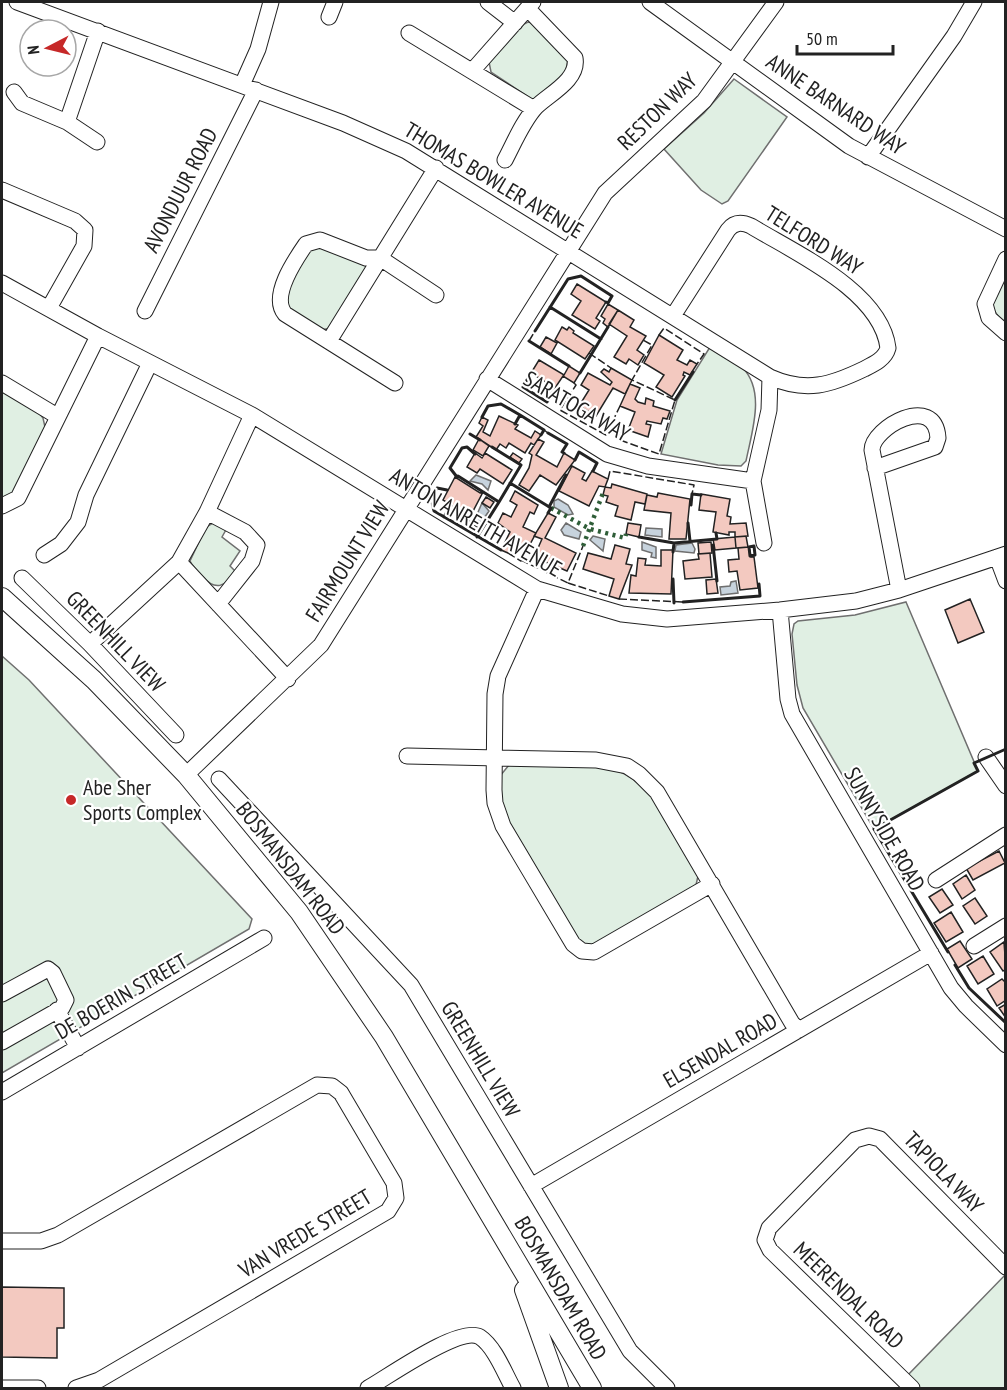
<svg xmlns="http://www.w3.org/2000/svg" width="1007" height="1390" font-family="'PT Sans Narrow',sans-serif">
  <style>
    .green { fill: #e0efe3; stroke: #6f6f6f; stroke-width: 1.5 }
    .water { fill: #c7d3dd; stroke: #6f6f6f; stroke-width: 1.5 }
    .building { fill: #f3c9c0; stroke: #222; stroke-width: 1.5 }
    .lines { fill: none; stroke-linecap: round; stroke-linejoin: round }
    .minor-casing { stroke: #222; stroke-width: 17 }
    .major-casing { stroke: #222; stroke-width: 20 }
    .minor { stroke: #fff; stroke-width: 15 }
    .major { stroke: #fff; stroke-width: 18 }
    .hedge { stroke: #2f5e38; stroke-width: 4.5; stroke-dasharray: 3 4.5; stroke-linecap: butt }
    .fence { stroke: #222; stroke-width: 1.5; stroke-dasharray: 8 3; stroke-linecap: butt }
    .wall { stroke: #222; stroke-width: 3 }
    .poi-dot { fill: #c62828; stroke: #fff; stroke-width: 2 }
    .labels { text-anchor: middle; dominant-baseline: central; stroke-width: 4.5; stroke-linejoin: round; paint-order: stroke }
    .street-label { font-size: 22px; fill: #222; stroke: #fff }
    .poi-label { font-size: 22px; fill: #222; stroke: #fff; text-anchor: start }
  </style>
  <rect width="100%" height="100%" fill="#fff"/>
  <path class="green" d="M528,22L533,23L568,60L565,75L533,100L491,72L489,62L524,24Z
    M734,79L787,117L728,201L722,204L701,190L664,149L704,113Z
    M314,245L365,264L366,268L330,328L322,330L290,311L285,296L308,249Z
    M1005,273V325L992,308L993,298Z
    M710,347C720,353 734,358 742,367C766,391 752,431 746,461L741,466L718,465L661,454L677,400Z
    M2,391L39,413L43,418L45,427L14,491L7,498H2Z
    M213,523L227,528L222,537L240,551L230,566L237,573C224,586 216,592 202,576C197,571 193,567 190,561L206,527Z
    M906,602L978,771L874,829L803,708L797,685L792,634L794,624L798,621L855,615Z
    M2,656L29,680L252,919L249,929L2,1073Z
    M509,765C536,765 580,761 606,767C655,778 676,836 698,876L696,885L596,945L581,944L502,810L500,776Z
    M1005,1275V1388H919L906,1377Z"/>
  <path class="water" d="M476,475L491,481L488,490L482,484L470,481Z
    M558,499L568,505L573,514L568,515L554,507V501Z
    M482,503L489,511L480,524L475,519Z
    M566,523L581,532L579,539L564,535L561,530Z
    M646,528L662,529V537L645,535Z
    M593,536L605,539L603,551L590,540Z
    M642,542L656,547V558L651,557L652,553L642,550Z
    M692,543L695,549L694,553L675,551L676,545Z
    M736,581L738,593L721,595L720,587L730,586L731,582Z"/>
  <path class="building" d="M577,284L606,302L596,318L600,321L595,329L572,315L581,301L571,294Z
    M608,304L618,310L608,327L603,323L605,319L601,316Z
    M618,310L634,320L630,327L646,336L637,350L644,355L638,365L629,359L626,364L614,357L627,336L609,324Z
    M562,327L567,330L569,327L574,331L573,333L594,346L585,359L555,340Z
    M659,335L683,350L677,360L687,365L690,360L697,364L690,375L684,372L683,375L685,376L672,397L656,387L664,375L644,363Z
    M546,337L557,343L551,354L540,347Z
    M539,360L564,375L569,366L580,373L574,383L563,376L555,388L531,373Z
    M611,368L632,380L625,394L613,388L596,416L579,406L589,390L581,385L588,373L610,385L612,382L601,372L604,369L609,372Z
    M630,384L640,388L635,399L638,402L645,404L646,398L654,401L653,406L670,411L667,419L663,418L661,424L647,421L646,424L651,425L648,437L628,430L635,412L620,406Z
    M499,416L518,425L515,429L531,438L535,431L541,435L534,445L531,443L525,453L509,443L506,448L500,444L496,450L476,437L483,426L479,423L482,417L488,420L483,432L490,436Z
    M479,439L489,446L483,456L473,450Z
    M538,439L544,442L536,455L557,467L564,453L575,460L556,485L540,475L529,491L519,485L529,468L532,455L529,453Z
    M485,453L512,470L503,484L480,469L477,473L467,467L475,453L482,458Z
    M513,453L522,459L519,463L510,457Z
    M572,466L585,473L582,479L586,481L592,471L608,479L605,487L599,486L589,506L559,491Z
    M455,477L480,493L483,492L470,517L443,500Z
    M612,484L647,494L645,504L635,502L631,520L615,516L618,506L606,502L608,496L603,495L605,487L611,488Z
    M515,491L538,505L534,514L530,512L523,527L536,533L528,548L514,542L508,553L501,550L510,532L498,523L503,513L511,517L517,505L510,501Z
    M658,493L690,499L686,539H669L671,513L644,510L647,495L657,497Z
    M701,494L730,499L727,516L731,517L730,524L746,523L748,536L735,537V532H729V535L713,532L716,512L699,510Z
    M486,497L494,502L490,508L482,503Z
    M548,513L556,517L545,538L576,553L567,571L534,557L542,539L534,536Z
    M628,523L641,525L639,537L626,534Z
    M746,536L748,547L736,548L735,537Z
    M735,537L736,548L715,550L713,539Z
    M711,542L712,553L699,554L698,543Z
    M615,545L630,549L626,564L632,565L619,599L609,596L614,579L583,569L588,553L611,559Z
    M749,547L751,557H754L758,588L740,590L737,571L729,572L728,560L739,559L738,548Z
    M661,550H673L671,594L629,593L631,575L636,576L638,558L646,559L645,565L661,566Z
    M710,553L712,577L685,579L683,561L699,559L698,554Z
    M716,579L718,593L707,594L706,580Z
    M970,599L984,632L958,643L945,610Z
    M999,851L1005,863L973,880L966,868Z
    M966,875L975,890L962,899L953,884Z
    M942,889L953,905L940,913L929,897Z
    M975,898L987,916L975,924L963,906Z
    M951,912L963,932L946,942L934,923Z
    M960,941L972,959L958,968L947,949Z
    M1004,942L1006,969L1003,971L990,952Z
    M983,956L994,974L978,984L967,966Z
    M1002,979L1006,983V1000L997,1006L987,989Z
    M1006,1004V1018L999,1008Z
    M2,1287L64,1288V1328H57V1358L2,1357Z"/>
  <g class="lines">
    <g class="minor-casing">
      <path id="minor" d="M17,2L343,123L406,151L770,377L769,410L753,481L764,543
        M488,2L515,23
        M650,2L849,146L1006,229
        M329,17L335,2
        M409,33L534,109
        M473,70L533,2
        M242,85L258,49L271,2
        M14,92L22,103L67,122L97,142
        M67,122L98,31
        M868,157L954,36L974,2
        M505,160C514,143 523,121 536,107C549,94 579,80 575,58L528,9
        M2,190L75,221L85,230L84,246L49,308
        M1006,259L985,304L989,318L1006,333
        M2,283L98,336L252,415L537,589L622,614L667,619L780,610L856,601L899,590L1006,554
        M145,311L256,90
        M673,316L728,230C734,222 742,222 751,226C795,253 881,291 888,348C885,359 874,364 864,369C831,385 806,393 770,377
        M329,341L436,168
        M487,379L607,454L648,466L753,481
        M2,383L57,416
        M395,383L285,314C270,296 295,260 306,244L320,240L366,258H380L436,295
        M875,468L935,447L938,438C935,392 872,428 872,450L899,590
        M2,506L18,498L98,336
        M207,512L245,532L257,545L252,561L218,604
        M44,555L61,544L78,522L86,495L150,363
        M997,557L1006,581
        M179,562L288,679
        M22,578L90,644L176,735
        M537,589L498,676L495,694L494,790L495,803L503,826L573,944L582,951L594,952L712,884
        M780,610L788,699L792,714L951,988L966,1006L1006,1045
        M90,644L179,562L207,512L252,415
        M407,756L596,760L627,766L639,774L657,792L792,1023L799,1030
        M986,757L1006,786
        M186,775L321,645L605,193L704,101L776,2
        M219,779L411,985L630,1351L667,1388
        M936,880L1006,835
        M974,946L1006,926
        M2,994L48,969L53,973L66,1000L62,1008L2,1042
        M57,1010L78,1048
        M2,1092L264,938
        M531,1186L931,953
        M2,1241H41L58,1235L317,1085L332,1086L341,1093L394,1183L396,1198L388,1211L99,1380L76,1388
        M2,1388H38
        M368,1388C388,1377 460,1325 480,1337C495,1347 505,1374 513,1388
        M912,1388L770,1250L765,1240L769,1228L855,1140L869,1136L880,1139L1006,1267"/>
    </g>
    <g class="major-casing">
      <path id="major" d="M2,597L94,680L186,775L299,912L384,1037L592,1388
        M524,1290L559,1388"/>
    </g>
    <use href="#minor" class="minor"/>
    <use href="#major" class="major"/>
    <path class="hedge" d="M551,508L590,529L625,538L626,534
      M583,546L603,493"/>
    <path class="fence" d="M659,335L664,328L704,354L697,364
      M529,341L535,331
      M589,353L611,368
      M574,383L576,385L560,410L606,435L620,406
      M609,428L620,433L617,439L659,454L675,400L632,380L652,345L643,340
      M544,430L548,433
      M608,479L610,471L694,485L692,494
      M508,553L521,561L527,547
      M521,560L568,583L583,546
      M568,583L609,596
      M619,599L683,602"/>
    <path class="wall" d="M550,307L601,339
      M535,331L568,279L581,276L612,296L608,303L606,302
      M529,341L569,366
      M531,373L523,387L547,402L555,388
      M580,373L608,327
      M675,400L693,372
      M520,415L544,430L541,435
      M482,417L488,406L501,404L520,415L515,424
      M548,433L567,444L562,452L564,453
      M470,434L480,440
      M575,460L579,452L597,463L593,471
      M458,476L499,502L521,465L492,447
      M457,477L450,468L462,448L467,447L475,454
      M510,483L551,508L548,513
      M447,490L437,488L431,498L434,511L501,550
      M691,505L692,494L701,495
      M549,507L566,475
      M444,517L451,505
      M469,517L467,520L482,529
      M688,523L690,541
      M477,537L499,502
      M639,537L674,543L673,552
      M674,543L717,539L716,533
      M713,545L717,581
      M754,546L755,555L750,556L749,547Z
      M673,579L674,603
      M683,602L760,596L759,584
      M876,828L978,771L974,763L1006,749
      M874,829L948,952
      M955,965L969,988L1006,1023"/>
  </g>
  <circle class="poi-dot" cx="71" cy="800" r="6"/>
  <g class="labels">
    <g class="street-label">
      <text transform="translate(836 104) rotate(34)">ANNE BARNARD WAY</text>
      <text transform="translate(657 111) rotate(-44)">RESTON WAY</text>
      <text transform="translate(494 180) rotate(31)">THOMAS BOWLER AVENUE</text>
      <text transform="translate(180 190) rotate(-63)">AVONDUUR ROAD</text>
      <text transform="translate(814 240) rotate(32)">TELFORD WAY</text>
      <text transform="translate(577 406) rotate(30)">SARATOGA WAY</text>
      <text transform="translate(476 522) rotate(30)">ANTON ANREITH AVENUE</text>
      <text transform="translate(347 561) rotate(-58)">FAIRMOUNT VIEW</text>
      <text transform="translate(116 641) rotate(46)">GREENHILL VIEW</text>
      <text transform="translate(885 829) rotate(60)">SUNNYSIDE ROAD</text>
      <text transform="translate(291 868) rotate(52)">BOSMANSDAM ROAD</text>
      <text transform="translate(121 996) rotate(-30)">DE BOERIN STREET</text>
      <text transform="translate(720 1050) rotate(-30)">ELSENDAL ROAD</text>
      <text transform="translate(481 1059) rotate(59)">GREENHILL VIEW</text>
      <text transform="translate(944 1172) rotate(46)">TAPIOLA WAY</text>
      <text transform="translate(305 1233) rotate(-31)">VAN VREDE STREET</text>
      <text transform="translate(561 1288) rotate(60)">BOSMANSDAM ROAD</text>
      <text transform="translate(849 1295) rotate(44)">MEERENDAL ROAD</text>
    </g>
    <g class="poi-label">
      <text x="83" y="787">Abe Sher<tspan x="83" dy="25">Sports Complex</tspan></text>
    </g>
  </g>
  <rect width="1007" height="1390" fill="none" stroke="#222222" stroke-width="6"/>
  <g transform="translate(48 48) rotate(263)"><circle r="28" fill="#ffffff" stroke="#a7a7a7" stroke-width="1.5"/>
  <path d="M0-4.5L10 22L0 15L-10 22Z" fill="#c62828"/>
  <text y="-9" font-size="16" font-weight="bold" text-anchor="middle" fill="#222222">N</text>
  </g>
  <path d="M797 45v9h96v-9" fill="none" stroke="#222222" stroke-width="3"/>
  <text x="806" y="45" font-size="18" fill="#222222" stroke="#ffffff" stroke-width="4.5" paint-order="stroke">50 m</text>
</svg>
